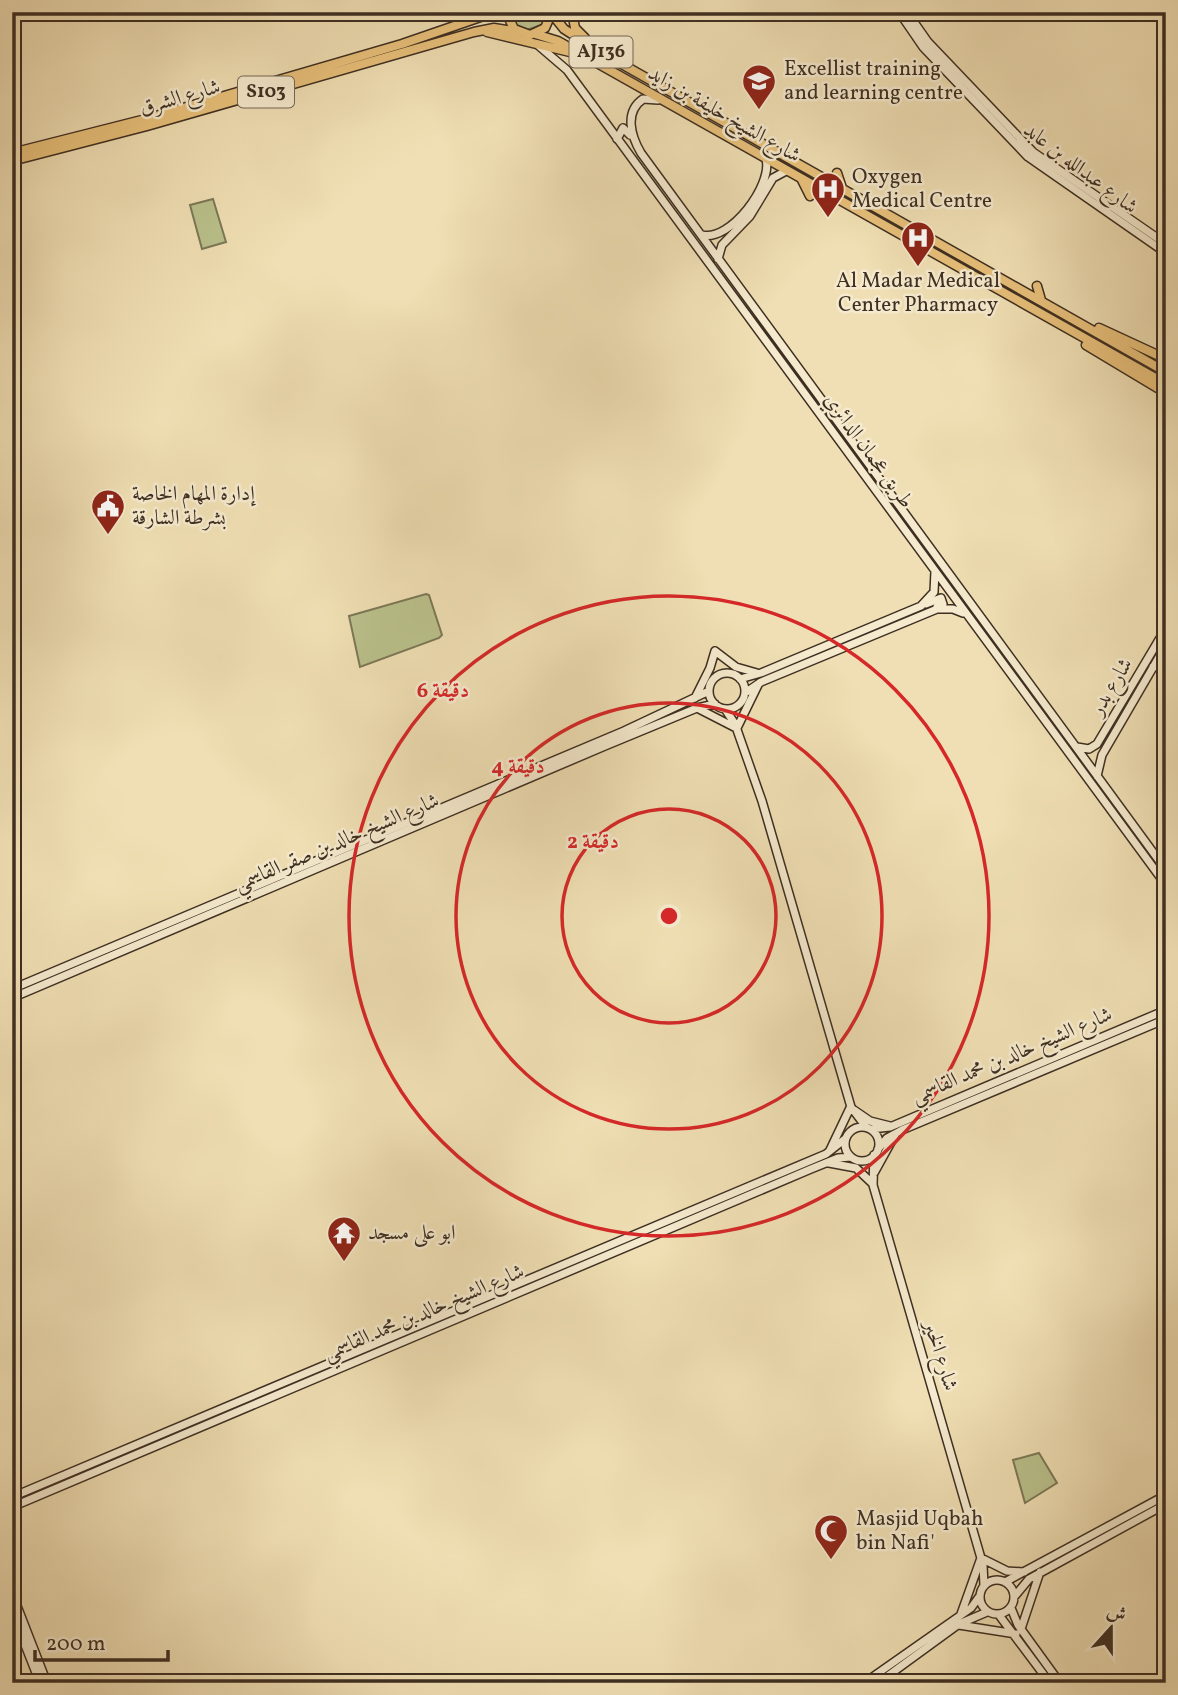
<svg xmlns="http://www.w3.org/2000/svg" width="1178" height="1695" font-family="Vollkorn,Amiri,serif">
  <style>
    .green { fill: #bac18c; stroke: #7c7857; stroke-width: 2 }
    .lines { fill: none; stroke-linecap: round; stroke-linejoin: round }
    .secondary-casing { stroke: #3e2f22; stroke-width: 10 }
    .primary-casing { stroke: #3e2f22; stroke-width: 11 }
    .secondary { stroke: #f5eace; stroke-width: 7 }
    .primary { stroke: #e8c07a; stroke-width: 8 }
    .ring { fill: none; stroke: #d62828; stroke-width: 3.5 }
    .labels { text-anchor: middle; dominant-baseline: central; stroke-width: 5; stroke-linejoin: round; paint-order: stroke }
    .shield { fill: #f5eace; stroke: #756756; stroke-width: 2 }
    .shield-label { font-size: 19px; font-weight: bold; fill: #3e2f22 }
    .poi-label { font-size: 21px; fill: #3e2f22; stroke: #f5eace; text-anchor: start }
    .street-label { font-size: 21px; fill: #3e2f22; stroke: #f5eace }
    .centre { fill: #d62828; stroke: #f5eace; stroke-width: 3.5 }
    .ring-label { font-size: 21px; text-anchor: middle; font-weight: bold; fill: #d62828; stroke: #f5eace; stroke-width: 5; stroke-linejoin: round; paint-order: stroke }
  </style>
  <rect width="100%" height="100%" fill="#f0dfb4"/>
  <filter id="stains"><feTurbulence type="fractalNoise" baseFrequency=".00286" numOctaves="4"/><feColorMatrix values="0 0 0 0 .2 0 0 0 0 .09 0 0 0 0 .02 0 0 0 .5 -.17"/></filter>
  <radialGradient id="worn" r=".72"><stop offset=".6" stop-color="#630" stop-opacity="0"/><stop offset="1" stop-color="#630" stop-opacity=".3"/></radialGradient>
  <path class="green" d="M509,12H549L544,24L527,30L516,25Z
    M213,199L226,242L202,249L190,205Z
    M426,594L429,595L442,635L439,638L360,667L349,616Z
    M1039,1453L1057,1483L1025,1503L1013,1460Z"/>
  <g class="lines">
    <g class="secondary-casing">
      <path id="secondary" d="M899,12L923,47L1028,157L1166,253
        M907,12L928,42L1033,152L1166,244
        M539,46L567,70L1166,885
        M658,100L643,99C624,112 631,136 641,153L1166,870
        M617,139L623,128L630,135
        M702,235C730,242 773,185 766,159
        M718,259L722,245L750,216L773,178L786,171
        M926,604L941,598L943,604L937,607
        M715,651L736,667L757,673
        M1153,667L1166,665
        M709 691a18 18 0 1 1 36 0a18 18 0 1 1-36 0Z
        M740,679L761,673L921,606L934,592L935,571
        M745,693L761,682L937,609H953L963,613
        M695,698L710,668L715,651
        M697,708L736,728
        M725,709L735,724L762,801L851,1107L866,1127
        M737,728L758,685
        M1077,747L1089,749L1097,744L1166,628
        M1097,776L1102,755L1166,645
        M12,989L624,731L709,691
        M12,998L605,746L697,708L715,704
        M854,1110L870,1121L890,1126
        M845 1144a17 17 0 1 1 34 0a17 17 0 1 1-34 0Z
        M871,1129L890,1127L1166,1010
        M878,1149L887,1138L902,1130L1166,1019
        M830,1150L850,1108
        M874,1155L873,1185L983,1565L984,1586
        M829,1163L856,1168L873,1184
        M874,1173L895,1135
        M12,1497L826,1154L845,1139
        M12,1507L811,1169L838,1158L851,1157
        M980 1597a17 17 0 1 1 34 0a17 17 0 1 1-34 0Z
        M1005,1582L1166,1495
        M12,1593L47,1683
        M1014,1597L1029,1579L1166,1504
        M1011,1608L1018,1625L1060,1683
        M12,1612L40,1683
        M961,1614L981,1558L1007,1571L1024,1572
        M999,1615L1050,1683
        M959,1625L1016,1634
        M1021,1629L1040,1572
        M864,1683L971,1608L979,1597
        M878,1683L959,1624L987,1612"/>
    </g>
    <g class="primary-casing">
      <path id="primary" d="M506,12L514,29L530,35L545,28L552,12
        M572,12L575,28L585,38
        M552,14L564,29L597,50L1166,372
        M487,32L570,52
        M535,34L558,41L1166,384
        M12,153L142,120L402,44L495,12
        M12,161L147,126L474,32L494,28L519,32
        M837,173L842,188
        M802,180L810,196
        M1165,252H1166
        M1037,286L1041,300
        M1099,328L1166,359
        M1086,345L1166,393"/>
    </g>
    <use href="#secondary" class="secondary"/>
    <use href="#primary" class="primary"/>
  </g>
  <g class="ring">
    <circle cx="669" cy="916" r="107"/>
    <circle cx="669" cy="916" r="213"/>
    <circle cx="669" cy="916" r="320"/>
  </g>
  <defs>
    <g id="university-pin" transform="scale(1.75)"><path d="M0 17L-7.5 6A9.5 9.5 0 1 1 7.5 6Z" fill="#8f2418" stroke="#f5eace"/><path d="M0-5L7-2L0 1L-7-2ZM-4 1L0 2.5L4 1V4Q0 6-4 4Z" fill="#fff"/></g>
    <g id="hospital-pin" transform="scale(1.75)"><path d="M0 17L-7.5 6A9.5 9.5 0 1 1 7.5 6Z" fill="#8f2418" stroke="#f5eace"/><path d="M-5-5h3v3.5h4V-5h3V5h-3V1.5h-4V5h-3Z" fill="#fff"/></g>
    <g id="civic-pin" transform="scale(1.75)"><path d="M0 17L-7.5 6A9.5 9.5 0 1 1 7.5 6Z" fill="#8f2418" stroke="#f5eace"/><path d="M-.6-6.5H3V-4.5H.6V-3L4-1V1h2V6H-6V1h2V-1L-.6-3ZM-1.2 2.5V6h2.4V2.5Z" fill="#fff"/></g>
    <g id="temple-pin" transform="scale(1.75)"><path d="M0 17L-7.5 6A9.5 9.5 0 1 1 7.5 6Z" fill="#8f2418" stroke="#f5eace"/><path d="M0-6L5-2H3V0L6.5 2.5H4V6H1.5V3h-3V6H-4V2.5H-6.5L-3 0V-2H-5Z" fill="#fff"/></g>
    <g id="mosque-pin" transform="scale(1.75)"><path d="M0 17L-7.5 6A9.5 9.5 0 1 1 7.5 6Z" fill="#8f2418" stroke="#f5eace"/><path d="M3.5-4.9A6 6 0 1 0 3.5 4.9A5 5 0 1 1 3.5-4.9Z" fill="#fff"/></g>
  </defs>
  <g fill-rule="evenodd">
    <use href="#university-pin" x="759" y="81"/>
    <use href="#hospital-pin" x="828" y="189"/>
    <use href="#hospital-pin" x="918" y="238"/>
    <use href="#civic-pin" x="108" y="506"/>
    <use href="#temple-pin" x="344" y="1233"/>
    <use href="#mosque-pin" x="831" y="1531"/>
  </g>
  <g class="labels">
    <g class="shield">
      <rect x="569.5" y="36.5" width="63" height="31" rx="5"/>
      <rect x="238" y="76.5" width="56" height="31" rx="5"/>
    </g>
    <g class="shield-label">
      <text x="601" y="52">AJ136</text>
      <text x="266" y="92">S103</text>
    </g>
    <g class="poi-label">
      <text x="784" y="69">Excellist training<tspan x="784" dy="24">and learning centre</tspan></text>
      <text x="852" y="177">Oxygen<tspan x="852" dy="24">Medical Centre</tspan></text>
      <text x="918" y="281" text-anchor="middle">Al Madar Medical<tspan x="918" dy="24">Center Pharmacy</tspan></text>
      <text x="132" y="494">إدارة المهام الخاصة<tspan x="132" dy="24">بشرطة الشارقة</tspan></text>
      <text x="368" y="1233">ابو علی مسجد</text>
      <text x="856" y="1519">Masjid Uqbah<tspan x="856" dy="24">bin Nafi'</tspan></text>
    </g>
    <g class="street-label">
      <text transform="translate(180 98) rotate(-16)">شارع الشرق</text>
      <text transform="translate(724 115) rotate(30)">شارع الشيخ خليفة بن زايد</text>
      <text transform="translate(1080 169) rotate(37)">شارع عبدالله بن عابد</text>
      <text transform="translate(868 451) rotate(54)">طريق عجمان الدائري</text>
      <text transform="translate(1112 687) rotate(-59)">شارع بدر</text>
      <text transform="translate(337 843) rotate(-23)">شارع الشيخ خالد بن صقر القاسمي</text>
      <text transform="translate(1012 1056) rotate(-23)">شارع الشيخ خالد بن محمد القاسمي</text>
      <text transform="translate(424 1313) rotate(-23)">شارع الشيخ خالد بن محمد القاسمي</text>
      <text transform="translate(940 1356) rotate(73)">شارع الخير</text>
    </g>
  </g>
  <circle cx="669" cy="916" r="10" class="centre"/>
  <g class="ring-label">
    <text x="443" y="697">6 دقيقة</text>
    <text x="518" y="773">4 دقيقة</text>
    <text x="593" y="848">2 دقيقة</text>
  </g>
  <rect width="1178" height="1695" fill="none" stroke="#f0dfb4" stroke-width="42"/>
  <rect x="14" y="14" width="1150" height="1667" fill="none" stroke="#3e2f22" stroke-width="3.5"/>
  <rect x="21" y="21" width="1136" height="1653" fill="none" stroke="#3e2f22" stroke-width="2"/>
  <g transform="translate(1111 1628) rotate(21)" stroke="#f5eace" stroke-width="5" paint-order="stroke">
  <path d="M0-5L12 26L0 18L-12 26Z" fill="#3e2f22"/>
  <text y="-10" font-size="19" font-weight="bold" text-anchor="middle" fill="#3e2f22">ش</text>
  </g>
  <path d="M35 1650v10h133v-10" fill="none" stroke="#3e2f22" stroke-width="3.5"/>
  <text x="46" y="1650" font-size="21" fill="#3e2f22" stroke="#f5eace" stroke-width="5" paint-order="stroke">200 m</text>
  <rect width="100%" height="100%" filter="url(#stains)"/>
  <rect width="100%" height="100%" fill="url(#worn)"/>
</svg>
